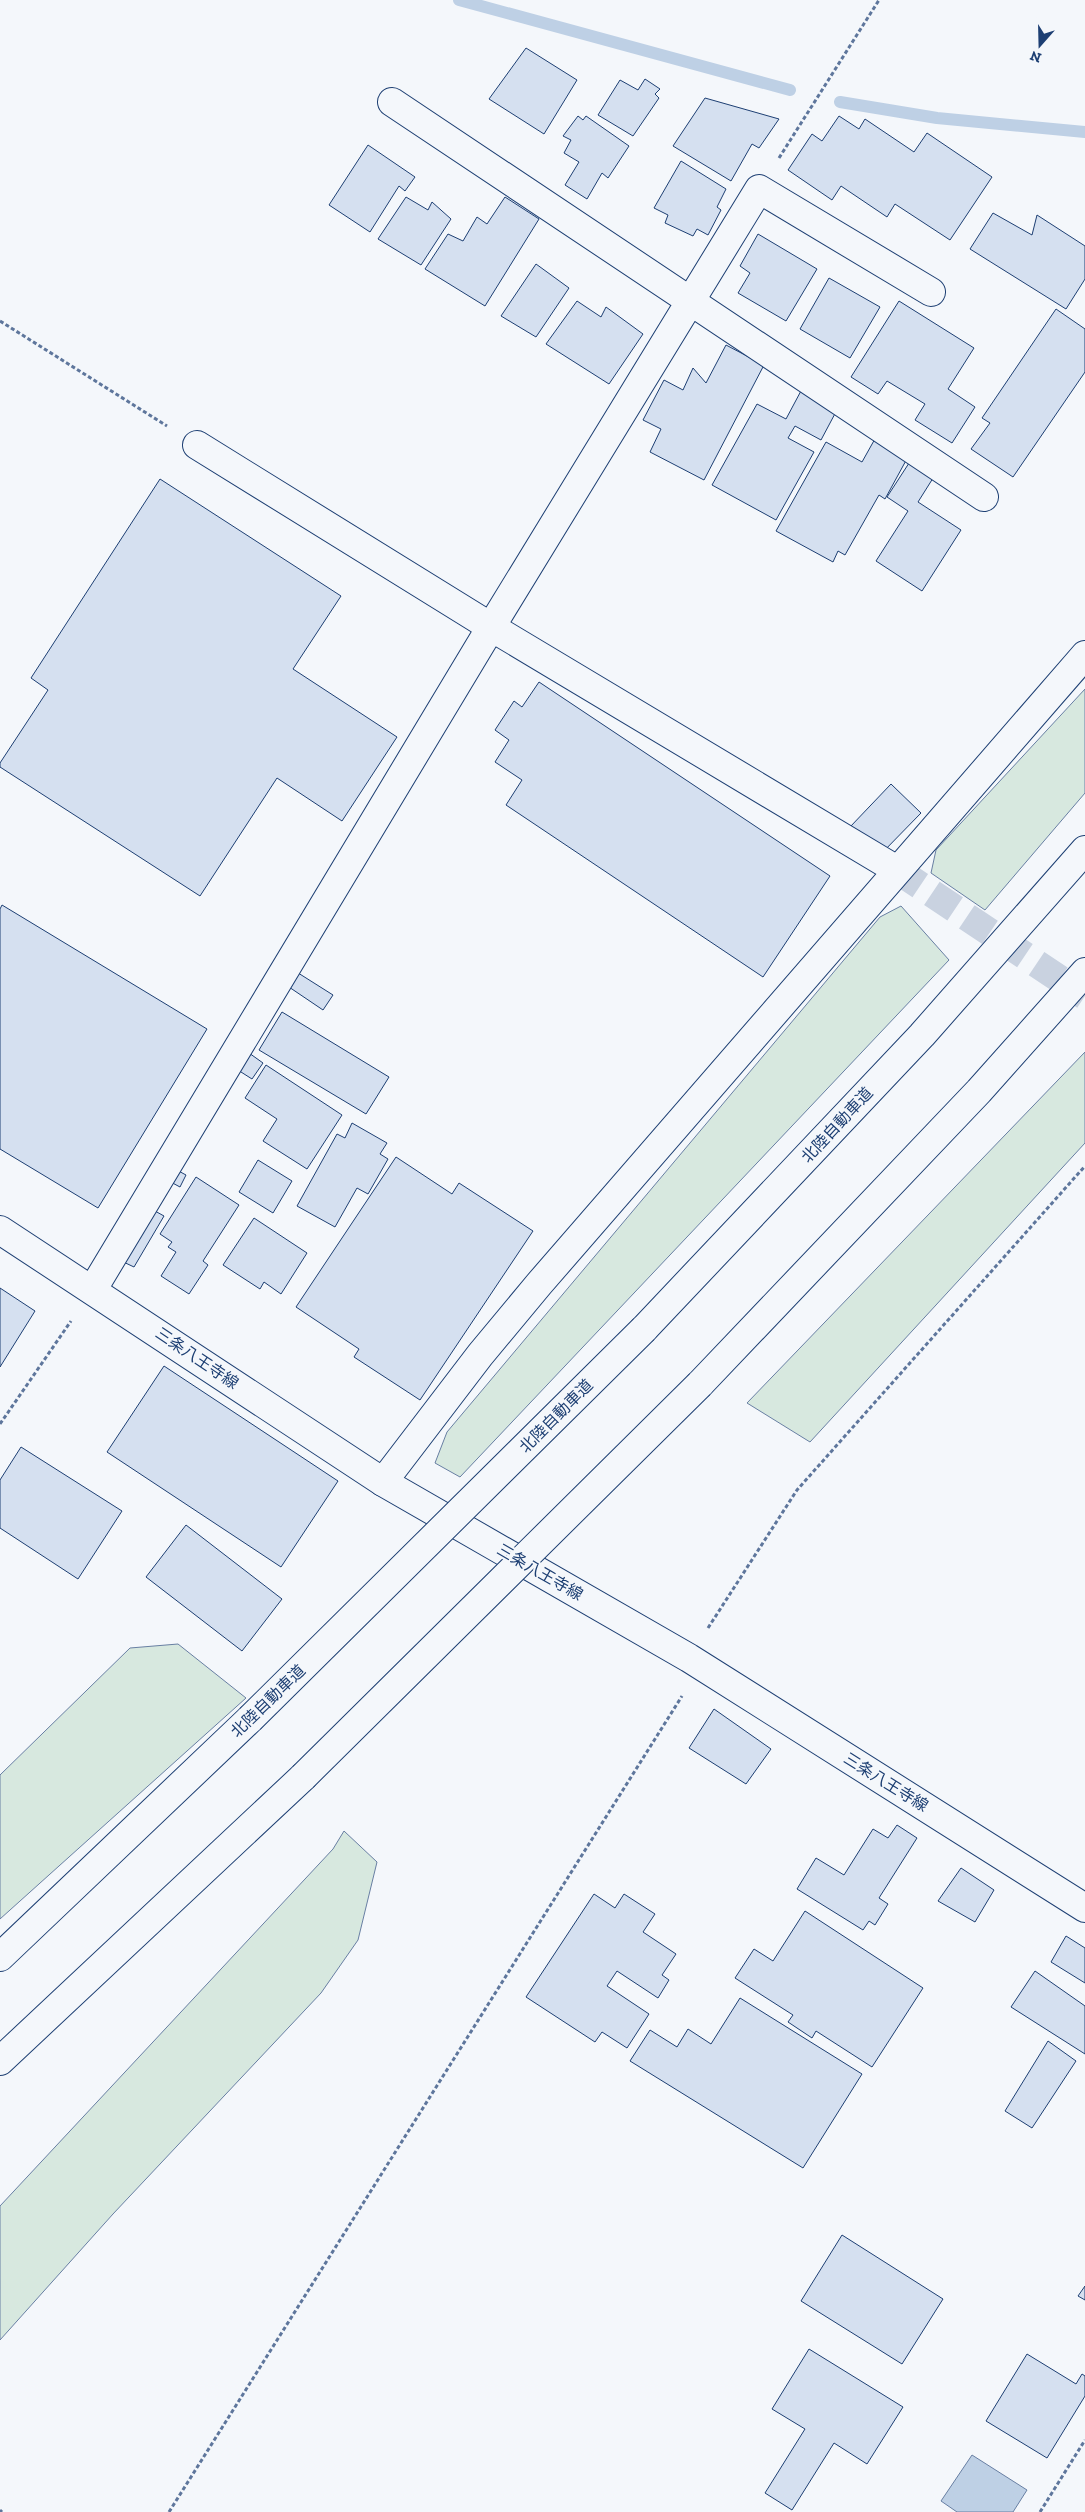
<svg xmlns="http://www.w3.org/2000/svg" width="1085" height="2512" font-family="'Zilla Slab','Noto Sans JP',serif">
  <style>
    .green { fill: #d7e8df; stroke: #687fa3 }
    .water { fill: #bed0e5; stroke: #687fa3 }
    .lines { fill: none; stroke-linecap: round; stroke-linejoin: round }
    .stream { stroke: #bed0e5; stroke-width: 12 }
    .building { fill: #d5e0f0; stroke: #1d3f73 }
    .minor-tunnel { stroke: #c9d2e0; stroke-width: 28; stroke-dasharray: 28 14; stroke-linecap: butt }
    .minor-casing { stroke: #1d3f73; stroke-width: 30 }
    .major-casing { stroke: #1d3f73; stroke-width: 30 }
    .highway-casing { stroke: #1d3f73; stroke-width: 30 }
    .path { stroke: #5e769c; stroke-width: 3; stroke-dasharray: 4 2.5; stroke-linecap: butt }
    .minor { stroke: #f4f7fb; stroke-width: 28 }
    .major { stroke: #f4f7fb; stroke-width: 28 }
    .highway { stroke: #f4f7fb; stroke-width: 28 }
    .highway-bridge-casing { stroke: #1d3f73; stroke-width: 30; stroke-linecap: butt }
    .highway-bridge { stroke: #f4f7fb; stroke-width: 28 }
    .labels { text-anchor: middle; dominant-baseline: central; stroke-width: 4; stroke-linejoin: round; paint-order: stroke }
    .street-label { font-size: 16px; fill: #1d3f73; stroke: #f4f7fb }
  </style>
  <rect width="100%" height="100%" fill="#f4f7fb"/>
  <path class="green" d="M1085,689V793L985,910L931,873L936,850Z
    M901,906L949,960L460,1477L435,1463L447,1432L880,917Z
    M1085,1052V1143L810,1442L747,1403Z
    M178,1644L246,1698L0,1919V1775L130,1648Z
    M344,1831L377,1862L358,1940L321,1993L113,2214L0,2340V2206L333,1849Z"/>
  <path class="water" d="M972,2455L1027,2490L1013,2512H957L941,2501Z"/>
  <g class="lines">
    <path class="stream" d="M459,0L790,90
      M840,102L937,118L1085,132"/>
  </g>
  <path class="building" d="M526,48L577,80L544,134L489,99Z
    M645,79L660,89L655,94L659,98L633,136L598,115L620,80L638,90Z
    M705,98L779,119L759,148L752,144L731,181L673,146Z
    M578,116L583,120L586,116L629,146L608,178L602,173L587,199L565,185L579,162L564,153L571,140L563,136Z
    M839,116L859,129L865,119L914,152L927,133L992,177L950,240L895,204L887,217L841,186L832,200L788,170L812,134L822,141Z
    M368,145L415,177L405,191L399,186L370,232L329,205Z
    M681,161L726,189L717,207L721,210L708,235L697,229L693,236L665,223L668,215L654,208Z
    M406,197L428,210L432,202L451,219L421,265L378,239Z
    M505,197L539,219L485,306L425,269L448,234L463,241L477,217L487,224Z
    M993,213L1032,235L1037,215L1085,246V279L1066,309L970,249Z
    M758,234L817,269L786,321L738,293L750,273L740,266Z
    M536,264L569,288L536,337L501,316Z
    M829,278L880,307L850,358L800,329Z
    M577,301L601,317L606,307L643,334L609,384L546,344Z
    M899,301L974,348L948,389L975,407L952,443L915,420L925,404L887,381L878,394L851,377Z
    M1056,309L1085,329V372L1013,477L971,449L990,423L982,418Z
    M726,345L764,365L704,480L650,452L661,429L643,420L664,380L683,390L693,368L706,383Z
    M802,389L838,408L821,440L795,426L788,438L814,452L776,520L712,485L757,404L786,419Z
    M876,437L909,455L885,499L879,495L845,555L838,551L833,562L776,531L826,442L862,462Z
    M911,460L935,475L918,502L961,530L922,591L876,561L908,511L887,497Z
    M160,479L341,596L293,669L397,737L342,821L277,778L200,896L0,767V763L48,690L31,678Z
    M539,682L830,876L763,977L506,805L522,780L495,762L509,740L495,730L514,701L522,707Z
    M891,784L921,813L880,855L850,827Z
    M2,905L207,1029L98,1208L0,1149V909Z
    M295,971L333,995L323,1010L286,985Z
    M282,1012L389,1077L366,1114L259,1050Z
    M242,1048L263,1063L252,1079L230,1065Z
    M266,1065L342,1115L307,1169L263,1141L277,1119L245,1098Z
    M352,1123L387,1143L380,1154L388,1159L368,1194L357,1188L335,1227L297,1206L337,1134L345,1138Z
    M396,1157L452,1194L459,1183L533,1231L420,1400L354,1357L359,1349L296,1307Z
    M258,1160L292,1181L273,1213L239,1192Z
    M173,1168L186,1175L180,1187L167,1180Z
    M196,1177L239,1205L203,1261L208,1265L189,1294L161,1276L176,1252L168,1247L172,1242L160,1234Z
    M146,1206L164,1216L134,1267L115,1258Z
    M254,1218L307,1253L281,1294L264,1282L260,1289L223,1265Z
    M0,1288L35,1311L0,1367Z
    M164,1366L338,1481L281,1567L107,1452Z
    M21,1447L122,1511L78,1579L0,1528V1480Z
    M186,1525L282,1599L242,1651L146,1577Z
    M714,1709L771,1749L746,1784L689,1748Z
    M897,1825L917,1838L879,1898L888,1904L875,1925L869,1921L863,1930L797,1889L816,1858L844,1875L873,1829L888,1838Z
    M961,1868L994,1890L975,1922L938,1901Z
    M594,1894L615,1908L624,1894L655,1914L643,1932L676,1954L662,1975L669,1980L658,1998L617,1971L607,1986L649,2014L627,2048L602,2032L595,2042L526,1997Z
    M805,1911L923,1988L872,2067L816,2031L812,2038L788,2022L793,2015L735,1978L754,1949L773,1961Z
    M1066,1936L1085,1948V1983L1051,1962Z
    M1035,1971L1085,2006V2054L1011,2007Z
    M740,1998L862,2074L803,2168L630,2061L650,2030L677,2047L688,2029L711,2044Z
    M1048,2041L1076,2061L1032,2128L1005,2111Z
    M842,2235L943,2299L902,2364L801,2301Z
    M1085,2286V2300L1078,2296Z
    M809,2349L903,2407L867,2464L834,2443L792,2510L765,2493L805,2429L772,2409Z
    M1027,2354L1076,2384L1082,2374L1085,2376V2396L1047,2458L986,2421Z"/>
  <g class="lines">
    <path class="minor-tunnel" d="M897,870L1085,996"/>
    <g class="minor-casing">
      <path id="minor" d="M392,102L984,497
        M197,445L491,627L897,870
        M93,1289L491,627L759,189L931,292
        M383,1482L480,1355L539,1284L1085,655"/>
    </g>
    <g class="major-casing">
      <path id="major" d="M0,1230L383,1482L689,1658L1085,1908"/>
    </g>
    <g class="highway-casing">
      <path id="highway" d="M644,1329L922,1035L1085,850
        M700,1384L979,1091L1085,972
        M0,1957L250,1719
        M0,2061L303,1777"/>
    </g>
    <path class="path" d="M779,158L879,0
      M0,321L167,426
      M0,1424L71,1321
      M708,1628L797,1490L1085,1166
      M0,2510L2,2512
      M169,2512L682,1696
      M1040,2512L1085,2440"/>
    <use href="#minor" class="minor"/>
    <use href="#major" class="major"/>
    <use href="#highway" class="highway"/>
    <g class="highway-bridge-casing">
      <path id="highway-bridge" d="M250,1719L644,1329
        M303,1777L700,1384"/>
    </g>
    <use href="#highway-bridge" class="highway-bridge"/>
  </g>
  <g class="labels">
    <g class="street-label">
      <text transform="translate(837 1125) rotate(-47)">北陸自動車道</text>
      <text transform="translate(197 1358) rotate(34)">三条八王寺線</text>
      <text transform="translate(556 1416) rotate(-45)">北陸自動車道</text>
      <text transform="translate(540 1572) rotate(30)">三条八王寺線</text>
      <text transform="translate(268 1701) rotate(-44)">北陸自動車道</text>
      <text transform="translate(886 1782) rotate(32)">三条八王寺線</text>
    </g>
  </g>
  <g transform="translate(1040 45) rotate(200)" stroke="#f4f7fb" stroke-width="4" paint-order="stroke">
  <path d="M0-4L9 19L0 12L-9 19Z" fill="#1d3f73"/>
  <text y="-8" font-size="14" font-weight="bold" text-anchor="middle" fill="#1d3f73">N</text>
  </g>
</svg>
